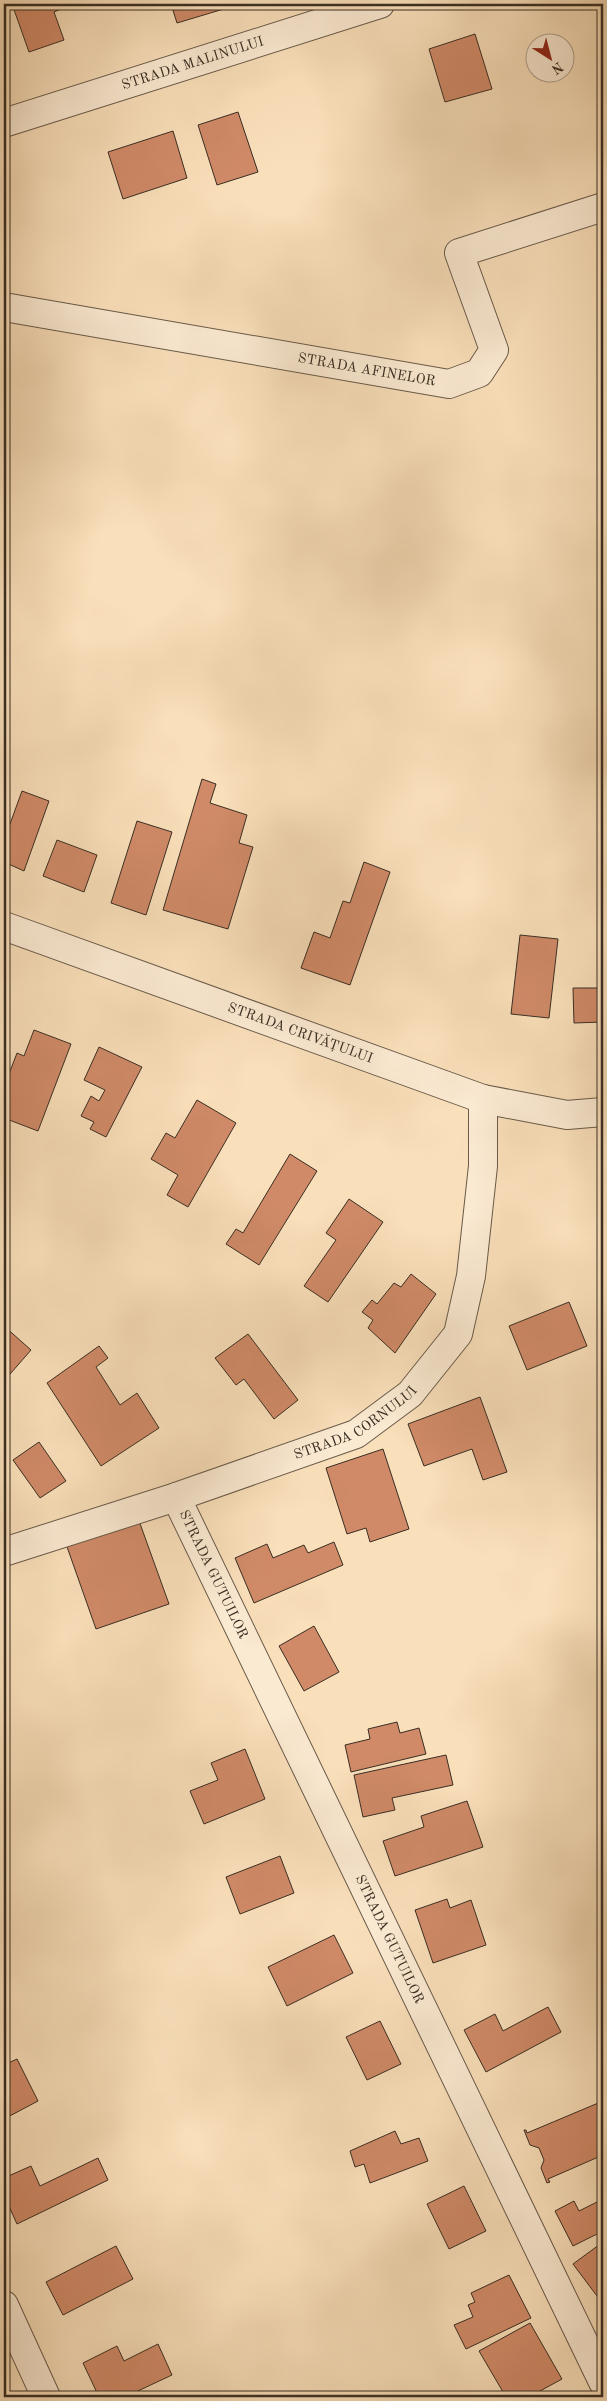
<svg xmlns="http://www.w3.org/2000/svg" width="607" height="2401" font-family="'Old Standard TT',serif">
  <style>
    .building { fill: #d08a68; stroke: #392e23 }
    .lines { fill: none; stroke-linecap: round; stroke-linejoin: round }
    .street-casing { stroke: #695a49; stroke-width: 30 }
    .street { stroke: #fbead2; stroke-width: 28 }
    .labels { text-anchor: middle; dominant-baseline: central; stroke-width: 5; stroke-linejoin: round; paint-order: stroke }
    .street-label { font-size: 14px; fill: #392e23; stroke: #fbead2 }
  </style>
  <rect width="100%" height="100%" fill="#f9dfba"/>
  <filter id="stains"><feTurbulence type="fractalNoise" baseFrequency=".004" numOctaves="4"/><feColorMatrix values="0 0 0 0 .2 0 0 0 0 .09 0 0 0 0 .02 0 0 0 .5 -.17"/></filter>
  <radialGradient id="worn" r=".72"><stop offset=".6" stop-color="#630" stop-opacity="0"/><stop offset="1" stop-color="#630" stop-opacity=".3"/></radialGradient>
  <path class="building" d="M12,4H67L68,6L54,12L64,40L29,52Z
    M171,4H226L227,8L177,23Z
    M475,34L492,89L445,102L429,49Z
    M238,112L258,172L217,185L198,125Z
    M173,131L187,178L123,199L108,152Z
    M202,779L216,784L210,803L247,815L239,843L253,847L228,929L163,910Z
    M22,791L49,801L24,871L4,862V822L10,824Z
    M137,821L172,832L146,915L111,903Z
    M57,840L97,855L84,892L43,876Z
    M364,862L390,872L350,985L301,968L314,932L330,938L343,901L350,903Z
    M520,935L558,939L549,1018L511,1014Z
    M573,988H603V1022L574,1023Z
    M34,1030L71,1044L38,1131L4,1118V1087L17,1053L24,1056Z
    M99,1047L142,1067L106,1137L90,1129L94,1122L81,1116L91,1096L99,1101L105,1090L84,1080Z
    M197,1100L236,1123L188,1207L167,1195L178,1175L151,1159L166,1133L175,1138Z
    M290,1154L317,1171L259,1265L226,1244L236,1229L243,1233Z
    M349,1199L383,1222L328,1302L304,1286L336,1240L326,1233Z
    M411,1274L436,1294L395,1353L368,1328L373,1320L362,1312L372,1300L377,1304L394,1283L401,1287Z
    M569,1302L587,1346L527,1370L509,1326Z
    M4,1326L31,1350L4,1381Z
    M248,1334L298,1400L274,1419L244,1379L236,1385L215,1358Z
    M99,1346L108,1358L96,1367L120,1405L137,1393L159,1428L101,1466L47,1383Z
    M480,1397L507,1472L483,1480L472,1449L424,1466L408,1424Z
    M39,1442L66,1481L40,1498L13,1460Z
    M383,1449L409,1529L370,1542L366,1528L347,1534L326,1468Z
    M138,1518L169,1604L96,1629L66,1544Z
    M334,1542L343,1565L254,1603L235,1558L267,1544L273,1558L304,1545L308,1553Z
    M314,1626L339,1672L304,1691L279,1646Z
    M397,1722L400,1733L419,1728L426,1754L351,1772L345,1745L370,1739L368,1729Z
    M245,1749L265,1799L204,1824L190,1791L218,1780L211,1763Z
    M446,1755L453,1785L392,1798L395,1810L363,1817L354,1775Z
    M467,1801L483,1847L395,1876L383,1841L424,1827L421,1816Z
    M280,1856L294,1893L240,1914L226,1877Z
    M447,1899L450,1908L471,1900L486,1945L433,1963L415,1910Z
    M334,1935L353,1973L287,2006L268,1967Z
    M548,2007L561,2032L486,2072L464,2030L495,2014L503,2031Z
    M380,2021L401,2064L367,2080L346,2037Z
    M17,2059L38,2101L4,2119V2065Z
    M603,2101V2155L548,2179L550,2182L547,2183L541,2168L544,2160L539,2148L530,2145L524,2130H526L527,2133Z
    M395,2131L401,2144L419,2138L428,2161L370,2183L364,2164L355,2167L350,2151Z
    M98,2158L108,2180L17,2224L4,2195V2178L31,2166L40,2186Z
    M464,2186L486,2231L449,2249L427,2204Z
    M603,2199V2231L573,2246L555,2211L574,2201L579,2211Z
    M603,2242V2304L573,2264Z
    M116,2246L133,2279L63,2315L46,2282Z
    M509,2275L531,2318L466,2349L454,2325L473,2317L468,2305L475,2302L471,2293Z
    M530,2323L562,2379L529,2397H506L479,2351Z
    M158,2344L172,2375L125,2397H99L83,2363L117,2346L124,2361Z"/>
  <g class="lines">
    <g class="street-casing">
      <g id="street">
        <path id="s1" d="M4,123L380,4"/>
        <path id="s2" d="M4,307L449,384L479,373L494,350L459,253L603,207"/>
        <path id="s3" d="M4,926L483,1099L567,1115L603,1112"/>
        <path id="s4" d="M176,1497L603,2382"/>
        <path id="s5" d="M4,1552L176,1497L356,1434L410,1394L458,1334L471,1276L483,1166V1099"/>
        <path d="M4,2305L46,2397"/>
      </g>
    </g>
    <use href="#street" class="street"/>
  </g>
  <g class="labels">
    <g class="street-label">
      <text stroke="none"><textPath href="#s1" startOffset="198">STRADA MALINULUI</textPath></text>
      <text stroke="none"><textPath href="#s2" startOffset="368">STRADA AFINELOR</textPath></text>
      <text stroke="none"><textPath href="#s3" startOffset="315">STRADA CRIVĂȚULUI</textPath></text>
      <text stroke="none"><textPath href="#s5" startOffset="376">STRADA CORNULUI</textPath></text>
      <text stroke="none"><textPath href="#s4" startOffset="86">STRADA GUTUILOR</textPath></text>
      <text stroke="none"><textPath href="#s4" startOffset="491">STRADA GUTUILOR</textPath></text>
    </g>
  </g>
  <rect width="607" height="2401" fill="none" stroke="#f9dfba" stroke-width="20"/>
  <rect x="5" y="5" width="597" height="2391" fill="none" stroke="#392e23" stroke-width="2.5"/>
  <rect x="10" y="10" width="587" height="2381" fill="none" stroke="#392e23"/>
  <g transform="translate(550 58) rotate(144)"><circle r="24" fill="#fbead2" stroke="#ad9f8c"/>
  <path d="M0-4L9 19L0 12L-9 19Z" fill="#8f2418"/>
  <text y="-8" font-size="14" font-weight="bold" text-anchor="middle" fill="#392e23">N</text>
  </g>
  <rect width="100%" height="100%" filter="url(#stains)"/>
  <rect width="100%" height="100%" fill="url(#worn)"/>
</svg>
